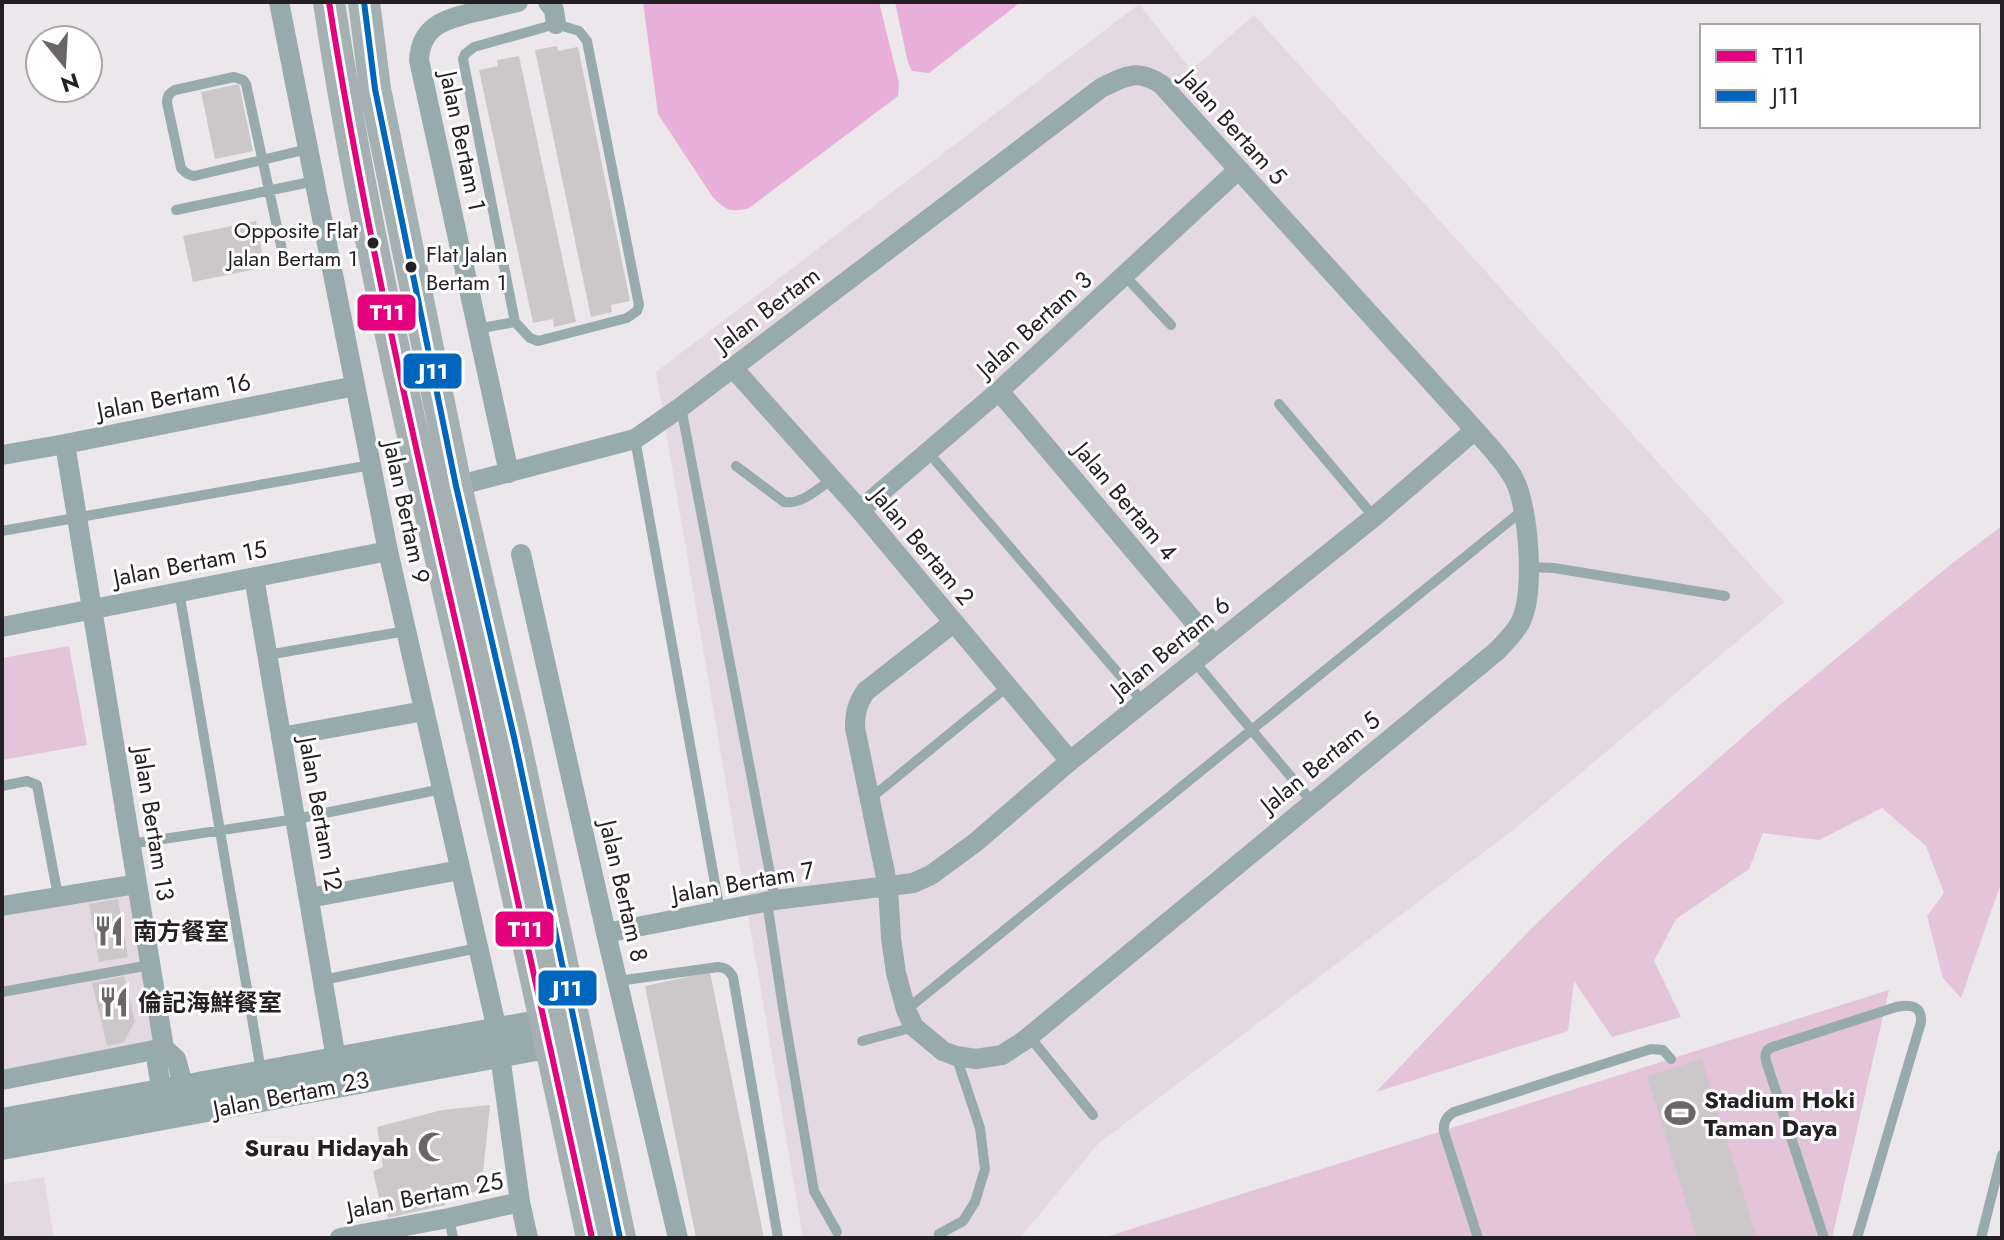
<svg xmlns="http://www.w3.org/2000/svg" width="2004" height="1240" font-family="Jost,'Noto Sans SC',sans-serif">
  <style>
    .built { fill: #e5d9e1 }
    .green { fill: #e3c4da }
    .water { fill: #e8b0d8 }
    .building { fill: #ccc8ca }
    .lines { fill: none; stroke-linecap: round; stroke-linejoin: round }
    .service { stroke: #98abac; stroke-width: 10 }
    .minor { stroke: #98abac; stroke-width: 20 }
    .tertiary { stroke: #98abac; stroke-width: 26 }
    .primary { stroke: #a5b0b2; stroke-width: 32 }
    .bus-1-casing { stroke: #fff; stroke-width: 12 }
    .bus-2-casing { stroke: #fff; stroke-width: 12 }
    .bus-1 { stroke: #e5007d; stroke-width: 6 }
    .bus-2 { stroke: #0065bd; stroke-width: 6 }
    .bus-dot { fill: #231f22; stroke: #fff; stroke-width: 3 }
    .labels { text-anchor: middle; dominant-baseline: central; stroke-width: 6; stroke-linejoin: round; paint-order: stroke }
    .bus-label { font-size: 22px; fill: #231f22; stroke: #fff; text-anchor: end }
    .street-label { font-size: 24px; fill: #231f22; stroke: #fff }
    .poi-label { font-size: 24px; font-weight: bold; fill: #231f22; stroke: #fff; text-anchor: start }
    .line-badge { stroke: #fff; stroke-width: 3 }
    .badge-label { font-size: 22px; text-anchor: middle; font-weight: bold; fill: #fff }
  </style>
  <rect width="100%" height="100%" fill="#ece7ea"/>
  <path class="built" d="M1139,4L1191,70L1254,15L1784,602L1512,831L1098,1144L1020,1238H803L656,372Z
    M132,892L157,1043L2,1072V914Z
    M44,1177L54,1238H2V1184Z"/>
  <path class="green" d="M2002,526V880L1961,998L1943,978L1927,916L1944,893L1926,846L1882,808L1819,840L1763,833L1749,869L1676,919L1654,961L1681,1017L1612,1037L1574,981L1568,1031L1376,1092L1529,931L1607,856L1776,708L1950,565Z
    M69,646L87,745L2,760V658Z
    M1889,990L1832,1238H1110L1109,1236Z"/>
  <path class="water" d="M643,2H879L899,83L898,96L749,208C730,213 725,210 712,196L658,114Z
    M895,2H1021L929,73L912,71L908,63Z"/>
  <path class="building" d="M557,46L558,51L578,47L630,301L611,305L612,312L591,317L535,50Z
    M519,56L576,322L554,327L553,319L533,323L479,70L498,66L497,60Z
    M239,84L253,151L215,159L201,92Z
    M256,221L265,267L193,282L183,236Z
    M118,899L128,957L99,962L89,904Z
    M710,972L764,1238H696L645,986Z
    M124,976L135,1021L124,1042L107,1046L92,983Z
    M1702,1059L1757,1238H1697L1647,1076Z
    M490,1105L481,1193L447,1190L445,1205L388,1218L383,1197L379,1198L373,1171L383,1167L377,1127L442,1110Z"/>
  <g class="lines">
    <path class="service" d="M556,24L579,31L587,41L639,305L637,311L627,318L538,341L530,338L515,322L463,59L465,54L474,47Z
      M176,210L315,181
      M284,259L246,84L243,80L234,77L175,90C169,93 167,96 167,103L181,168C185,173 188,175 194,176L308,149
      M1125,276L1171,325
      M477,329L515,322
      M1279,404L1374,517
      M681,407L775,900
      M635,439L720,911
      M928,452L1143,702
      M736,466L784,502C801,505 818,489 832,479
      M2,531L371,465
      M1528,567L1554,568L1725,596
      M179,591L261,1071
      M267,655L406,631
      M1194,661L1312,802
      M2,786L27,781L37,785L58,896
      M871,798L1008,686
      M130,844L296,819L442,789
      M767,902L783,1008L814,1191L837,1232
      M323,980L478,948
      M618,981L718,967C726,968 729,970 733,977L778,1238
      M2,992L150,965
      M906,1010L1523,510
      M1029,1036L1093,1115
      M862,1041L914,1027
      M449,1218L453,1238
      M939,1234L963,1221L975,1202L985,1169L980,1128L956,1056
      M1478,1238L1444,1132C1443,1122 1446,1117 1454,1112L1651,1049L1663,1050L1671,1059
      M1824,1238L1766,1061C1764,1052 1767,1048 1776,1046L1896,1007C1910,1004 1922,1005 1921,1022L1857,1238
      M1981,1238L2002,1155"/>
    <path class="minor" d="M279,2L388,551L497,1030
      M548,2L554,10L556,24
      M733,368L860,510L1070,761
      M999,391L1214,645
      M65,444L164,1048L157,1063L164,1105
      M2,455L65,444L355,386
      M509,473L419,60C421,25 446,19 475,12C489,9 504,5 518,2
      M445,489L635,439L681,407L1101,88C1125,76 1138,68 1162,85L1475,430C1489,446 1504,461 1514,479C1529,507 1535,593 1521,621C1516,632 1506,641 1498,650L1025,1040L1002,1055L976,1059L956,1056L943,1051L914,1027L906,1010L896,973L891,938L888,887L855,728C855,713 857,704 866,691L953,623
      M860,510L999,391L1238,170
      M521,554L606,933L678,1238
      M254,577L336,1059
      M2,627L388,551
      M281,737L424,711
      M309,898L460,870
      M2,906L137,884
      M606,933L775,900L913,883L931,875L976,842L1070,761L1374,517L1475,430
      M164,1048L176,1059L184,1088
      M500,1055L520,1202L528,1238
      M2,1080L164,1048
      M340,1238L449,1218L520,1202"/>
    <path class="tertiary" d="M2,1121L565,1018
      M2,1147L568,1042"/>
    <path class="primary" d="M329,2C359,203 405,402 450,599C499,812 547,1025 592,1238
      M364,2L375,89L456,486L516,746L620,1238"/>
    <g class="bus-1-casing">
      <path id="bus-1" d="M329,2C365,230 417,455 469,680C511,866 552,1052 592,1238"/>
    </g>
    <g class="bus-2-casing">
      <path id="bus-2" d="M364,2L375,89L456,486L516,746L620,1238"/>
    </g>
    <use href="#bus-1" class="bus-1"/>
    <use href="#bus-2" class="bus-2"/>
  </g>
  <defs>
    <g id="restaurant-bare" transform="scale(2.4)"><path d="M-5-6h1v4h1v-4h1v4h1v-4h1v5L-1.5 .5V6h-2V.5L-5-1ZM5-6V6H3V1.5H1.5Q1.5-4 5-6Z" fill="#696568" stroke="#fff" stroke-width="2.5" paint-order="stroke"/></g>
    <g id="stadium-bare" transform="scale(2.4)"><path d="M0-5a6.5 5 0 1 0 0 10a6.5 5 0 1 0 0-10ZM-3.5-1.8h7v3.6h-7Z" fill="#696568" stroke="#fff" stroke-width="2.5" paint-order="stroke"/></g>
    <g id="mosque-bare" transform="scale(2.4)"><path d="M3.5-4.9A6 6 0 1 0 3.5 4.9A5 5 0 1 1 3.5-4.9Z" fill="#696568" stroke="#fff" stroke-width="2.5" paint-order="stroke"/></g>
  </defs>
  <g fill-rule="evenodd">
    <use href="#restaurant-bare" x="109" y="931"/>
    <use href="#restaurant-bare" x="114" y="1002"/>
    <use href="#stadium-bare" x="1680" y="1113"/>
    <use href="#mosque-bare" x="433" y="1147"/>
  </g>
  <g class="bus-dot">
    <circle cx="373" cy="243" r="7"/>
    <circle cx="411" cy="267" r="7"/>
  </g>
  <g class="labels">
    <g class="bus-label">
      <text x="358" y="230">Opposite Flat<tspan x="358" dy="28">Jalan Bertam 1</tspan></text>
      <text x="426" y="254" text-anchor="start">Flat Jalan<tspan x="426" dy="28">Bertam 1</tspan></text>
    </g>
    <g class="street-label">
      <text transform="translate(1234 127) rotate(48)">Jalan Bertam 5</text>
      <text transform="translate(463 141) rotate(78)">Jalan Bertam 1</text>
      <text transform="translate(767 309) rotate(-37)">Jalan Bertam</text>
      <text transform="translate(1034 324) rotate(-42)">Jalan Bertam 3</text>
      <text transform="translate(174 396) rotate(-11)">Jalan Bertam 16</text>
      <text transform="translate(1126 501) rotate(50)">Jalan Bertam 4</text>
      <text transform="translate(407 512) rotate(78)">Jalan Bertam 9</text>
      <text transform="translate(923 546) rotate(50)">Jalan Bertam 2</text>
      <text transform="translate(190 563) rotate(-11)">Jalan Bertam 15</text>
      <text transform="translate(1170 647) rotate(-39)">Jalan Bertam 6</text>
      <text transform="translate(1320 762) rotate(-39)">Jalan Bertam 5</text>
      <text transform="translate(321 814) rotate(80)">Jalan Bertam 12</text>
      <text transform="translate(154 824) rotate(81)">Jalan Bertam 13</text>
      <text transform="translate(743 882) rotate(-10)">Jalan Bertam 7</text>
      <text transform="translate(624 891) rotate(77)">Jalan Bertam 8</text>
      <text transform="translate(291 1094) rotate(-11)">Jalan Bertam 23</text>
      <text transform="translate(425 1195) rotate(-11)">Jalan Bertam 25</text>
    </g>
    <g class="poi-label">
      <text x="133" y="931">南方餐室</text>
      <text x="138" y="1002">倫記海鮮餐室</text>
      <text x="1704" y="1099">Stadium Hoki<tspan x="1704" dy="28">Taman Daya</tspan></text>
      <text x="409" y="1147" text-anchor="end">Surau Hidayah</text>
    </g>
  </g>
  <g class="line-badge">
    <rect x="356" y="293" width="61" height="39" rx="8" fill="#e5007d"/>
    <rect x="402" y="352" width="61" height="38" rx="8" fill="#0065bd"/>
    <rect x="494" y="910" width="61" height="38" rx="8" fill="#e5007d"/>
    <rect x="537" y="969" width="61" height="38" rx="8" fill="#0065bd"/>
  </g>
  <g class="badge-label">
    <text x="387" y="320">T11</text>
    <text x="433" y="379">J11</text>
    <text x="525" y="937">T11</text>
    <text x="567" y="996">J11</text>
  </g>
  <rect width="2004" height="1240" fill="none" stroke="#231f22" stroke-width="8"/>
  <rect x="1700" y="24" width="280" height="104" fill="#ffffff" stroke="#a7a5a7" stroke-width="2"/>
  <rect x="1716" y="50" width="40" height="12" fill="#e5007d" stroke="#a7a5a7" stroke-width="2"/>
  <text x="1772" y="64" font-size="24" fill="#231f22">T11</text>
  <rect x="1716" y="90" width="40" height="12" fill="#0065bd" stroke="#a7a5a7" stroke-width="2"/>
  <text x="1772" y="104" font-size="24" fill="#231f22">J11</text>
  <g transform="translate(64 64) rotate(162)"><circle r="38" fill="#ffffff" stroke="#a7a5a7" stroke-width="2"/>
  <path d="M0-6L14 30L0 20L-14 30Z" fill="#696568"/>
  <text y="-12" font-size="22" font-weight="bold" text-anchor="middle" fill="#231f22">N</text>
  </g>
</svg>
